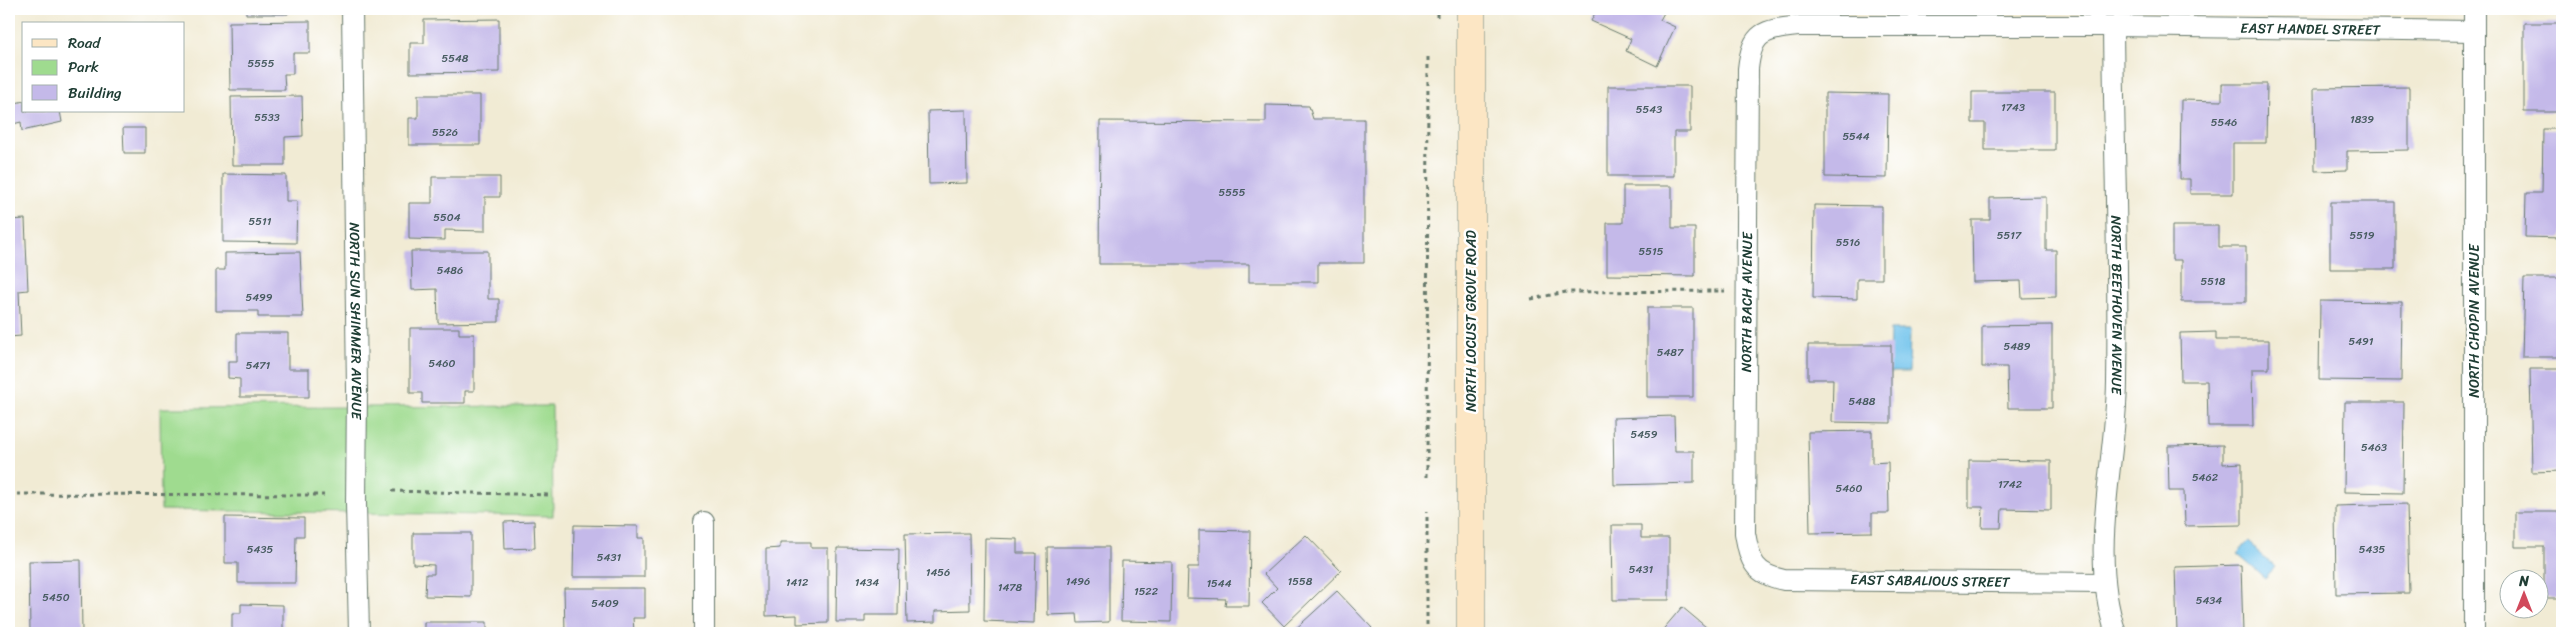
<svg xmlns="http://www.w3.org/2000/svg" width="2571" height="642" font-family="Sriracha,sans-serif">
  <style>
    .green { fill: #9fdb8f; stroke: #5f8c62 }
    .water { fill: #70c3ec; stroke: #488090 }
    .building { fill: #c4b9e9 }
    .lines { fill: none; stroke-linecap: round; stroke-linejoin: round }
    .minor-casing { stroke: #687a6c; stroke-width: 22 }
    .secondary-casing { stroke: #687a6c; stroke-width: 29 }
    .path { stroke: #687a6c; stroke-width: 3; stroke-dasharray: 4 4; stroke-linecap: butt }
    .minor { stroke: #fff; stroke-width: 20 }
    .secondary { stroke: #fce6c4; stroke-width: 28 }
    .labels { text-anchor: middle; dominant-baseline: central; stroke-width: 5; stroke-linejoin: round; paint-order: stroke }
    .number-label { font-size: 11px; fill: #485c61 }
    .street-label { font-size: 14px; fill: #1f3d34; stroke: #fff }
  </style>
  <rect width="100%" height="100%" fill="#fff"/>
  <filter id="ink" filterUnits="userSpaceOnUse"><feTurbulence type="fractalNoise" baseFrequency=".02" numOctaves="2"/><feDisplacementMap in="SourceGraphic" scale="10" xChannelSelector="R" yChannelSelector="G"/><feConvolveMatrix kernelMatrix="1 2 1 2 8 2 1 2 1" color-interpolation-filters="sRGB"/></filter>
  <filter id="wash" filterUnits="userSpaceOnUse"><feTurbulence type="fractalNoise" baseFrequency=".0096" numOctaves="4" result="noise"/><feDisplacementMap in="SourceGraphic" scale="20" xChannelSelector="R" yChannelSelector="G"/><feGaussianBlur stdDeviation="1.12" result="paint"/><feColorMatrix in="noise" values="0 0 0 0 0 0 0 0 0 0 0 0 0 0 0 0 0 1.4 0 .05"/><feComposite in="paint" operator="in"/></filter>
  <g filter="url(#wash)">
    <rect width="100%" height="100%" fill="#f1ebd4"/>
    <path class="green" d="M552,406L553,516L161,510L160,408Z"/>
    <path class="water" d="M1890,330H1910L1909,372H1889Z
      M2248,542L2275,567L2265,578L2237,554Z"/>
    <g id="blocks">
      <path class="building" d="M246,9H288V14H246Z
        M1597,9H1666L1660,20L1675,27L1657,66L1626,51L1631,39L1591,21Z
        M499,19V72L410,73V43H424V20Z
        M310,21V53H293V74H284L285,90H230L229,22Z
        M2524,23H2562V112H2524Z
        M2222,84H2267L2266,143H2233V194H2190V179H2180L2181,100L2222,101Z
        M1608,86H1690V132H1674V176H1608Z
        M2409,87V150L2347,151V170L2315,171L2314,88Z
        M1972,92H2055V150H1985V123H1972Z
        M1825,93L1888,94L1887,178L1825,177Z
        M418,95H480V145H409V118H418Z
        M302,96L303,136L285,137V165H232L231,97Z
        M9,99L11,104L24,101V111H60L62,122L22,131L21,122L9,125Z
        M1266,105L1309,106L1313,119H1364V263H1318V282H1249V264H1099L1100,121L1266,122Z
        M966,110L967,183L929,184L928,111Z
        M123,128H145V153H124Z
        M2543,129H2562V238L2525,237L2526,193H2542Z
        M223,174L286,175V201H297L296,243L223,242Z
        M432,177H500V197H485V231L445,230V240L409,239V203H432Z
        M1623,186H1672V228H1695V276L1607,275V223H1623Z
        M2046,197V250H2056V297L2022,298L2021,281L1973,282L1972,220H1990V198Z
        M2330,202H2395V269H2330Z
        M1814,205L1882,206V279H1857V299L1813,298Z
        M25,219L28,290L19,291L21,336L9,337V220Z
        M2172,226H2218V247H2246V302H2181V260H2172Z
        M411,251H488V299H499V322L438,323L437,289L412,290Z
        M300,252L303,317H258V311H216V270H225V253Z
        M2524,278H2562V357H2522Z
        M2320,301L2402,302L2401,381L2319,380Z
        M1647,308H1693V397H1647Z
        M2052,325V408H2008L2007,367H1982V326Z
        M410,328H459V334H474V391H465V403H422V393H410Z
        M2216,332V340H2269V369H2252L2253,426H2208L2207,381H2181L2180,333Z
        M237,333H288V369H309V397H240V379L228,378V361H237Z
        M1808,345H1891V423L1832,422L1833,379H1808Z
        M2530,369H2562V471L2532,472Z
        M2345,402H2404L2403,493L2344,492Z
        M1674,416L1675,451H1694V483L1614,485L1613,418Z
        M1872,431V463L1888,462L1889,513H1872V532L1810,533L1808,432Z
        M2223,445V464L2242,463V525L2185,526L2184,491H2169L2168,446Z
        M1969,460L2051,461V510L2002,509L2001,528H1982L1983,507H1969Z
        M2407,504L2409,593L2336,594L2335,506Z
        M2515,512H2562V598H2544V547H2515Z
        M225,517L304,518V536H296L295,583H238V563H225Z
        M534,521L535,548L505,549L504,522Z
        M574,525L638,526V538H644V577H573Z
        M1612,525H1641V538H1669V600H1613Z
        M1199,530L1250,531L1249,606H1225L1226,599L1187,598L1188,567H1199Z
        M413,533H471V597L425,596L426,574H434V565L413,564Z
        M969,533L970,610L935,611V622L907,623L905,534Z
        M1306,535L1341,571L1284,626L1262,603L1277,588L1264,574Z
        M985,538L1017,539V553H1036L1034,623L984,621Z
        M780,542H811V548H828V623L797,624V615L766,616V549L780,548Z
        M1047,547H1109V622L1078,623L1077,614L1048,615Z
        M837,548L899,549L898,615H865V622H836Z
        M81,560L82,633H30L29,561Z
        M1122,561L1172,562L1171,622L1121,621Z
        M2241,565L2243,633H2177L2175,567Z
        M564,588H645V618H633L634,631H645V633H565Z
        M1337,591L1372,628L1366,633H1291Z
        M241,604L283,605V633H232V613H241Z
        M1682,607L1712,632L1710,633H1660Z
        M424,622H487V633H424Z"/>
    </g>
  </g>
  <g filter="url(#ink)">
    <use href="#blocks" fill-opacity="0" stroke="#687a6c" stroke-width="1"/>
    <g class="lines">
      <g class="minor-casing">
        <g id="minor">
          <path id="s1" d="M352,9L357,390L356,504L359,633"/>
          <path d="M2474,9V633"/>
          <path id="s2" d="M2113,26C2114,144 2119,263 2117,382C2116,465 2088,552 2116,633"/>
          <path id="s3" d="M2104,583L1784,580C1754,574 1750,562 1745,533L1748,69C1752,31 1764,30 1799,26H2113L2474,31"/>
          <path d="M704,633V522"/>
        </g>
      </g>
      <g class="secondary-casing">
        <path id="secondary" d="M1471,9V633"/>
      </g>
      <path class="path" d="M1437,17V9
        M1531,299L1566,292L1725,291
        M1427,477L1428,54
        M392,491L551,495
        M9,494L324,495
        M1427,633V511"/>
      <use href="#minor" class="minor"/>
      <use href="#secondary" class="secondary"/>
    </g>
  </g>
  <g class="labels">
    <g class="number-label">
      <text x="455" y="58">5548</text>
      <text x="261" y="63">5555</text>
      <text x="2013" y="107">1743</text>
      <text x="1649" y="109">5543</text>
      <text x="267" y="117">5533</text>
      <text x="2362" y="119">1839</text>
      <text x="2224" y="122">5546</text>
      <text x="445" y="132">5526</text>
      <text x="1856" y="136">5544</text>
      <text x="1232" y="192">5555</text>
      <text x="447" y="217">5504</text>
      <text x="260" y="221">5511</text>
      <text x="2009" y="235">5517</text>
      <text x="2362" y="235">5519</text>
      <text x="1848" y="242">5516</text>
      <text x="1651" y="251">5515</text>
      <text x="450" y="270">5486</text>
      <text x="2213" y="281">5518</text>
      <text x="259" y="297">5499</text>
      <text x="2361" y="341">5491</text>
      <text x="2017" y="346">5489</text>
      <text x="1670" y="352">5487</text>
      <text x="442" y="363">5460</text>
      <text x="258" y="365">5471</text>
      <text x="1862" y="401">5488</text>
      <text x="1644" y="434">5459</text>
      <text x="2374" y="447">5463</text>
      <text x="2205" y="477">5462</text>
      <text x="2010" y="484">1742</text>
      <text x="1849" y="488">5460</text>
      <text x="260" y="549">5435</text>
      <text x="2372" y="549">5435</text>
      <text x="609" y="557">5431</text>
      <text x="1641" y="569">5431</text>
      <text x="938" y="572">1456</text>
      <text x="1078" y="581">1496</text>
      <text x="1300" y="581">1558</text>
      <text x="797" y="582">1412</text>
      <text x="867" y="582">1434</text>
      <text x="1219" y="583">1544</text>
      <text x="1010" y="587">1478</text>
      <text x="1146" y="591">1522</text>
      <text x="56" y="597">5450</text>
      <text x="2209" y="600">5434</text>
      <text x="605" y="603">5409</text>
    </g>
    <g class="street-label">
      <text stroke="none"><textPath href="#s3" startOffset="1439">EAST HANDEL STREET</textPath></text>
      <text stroke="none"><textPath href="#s3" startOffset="618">NORTH BACH AVENUE</textPath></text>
      <text stroke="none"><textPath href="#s2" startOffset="279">NORTH BEETHOVEN AVENUE</textPath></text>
      <text stroke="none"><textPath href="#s1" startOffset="312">NORTH SUN SHIMMER AVENUE</textPath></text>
      <text transform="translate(1471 321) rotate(-90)">NORTH LOCUST GROVE ROAD</text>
      <text transform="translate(2474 321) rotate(-90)">NORTH CHOPIN AVENUE</text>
      <text transform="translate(1930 581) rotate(1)">EAST SABALIOUS STREET</text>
    </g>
  </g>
  <rect width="2571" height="642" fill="none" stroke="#fff" stroke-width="30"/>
  <rect x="22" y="22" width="162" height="90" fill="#ffffff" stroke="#a5b1ae"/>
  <rect x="32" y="39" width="25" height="8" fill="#fce6c4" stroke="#a5b1ae"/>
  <text x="68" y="48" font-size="15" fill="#1f3d34">Road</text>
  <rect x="32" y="60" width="25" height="15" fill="#9fdb8f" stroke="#a5b1ae"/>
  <text x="68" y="72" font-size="15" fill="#1f3d34">Park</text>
  <rect x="32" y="85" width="25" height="15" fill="#c4b9e9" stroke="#a5b1ae"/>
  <text x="68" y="98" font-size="15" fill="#1f3d34">Building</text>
  <g transform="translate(2524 594)"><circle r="24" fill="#ffffff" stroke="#a5b1ae"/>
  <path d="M0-4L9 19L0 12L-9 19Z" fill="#d1495b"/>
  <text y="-8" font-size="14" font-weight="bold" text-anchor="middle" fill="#1f3d34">N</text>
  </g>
</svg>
